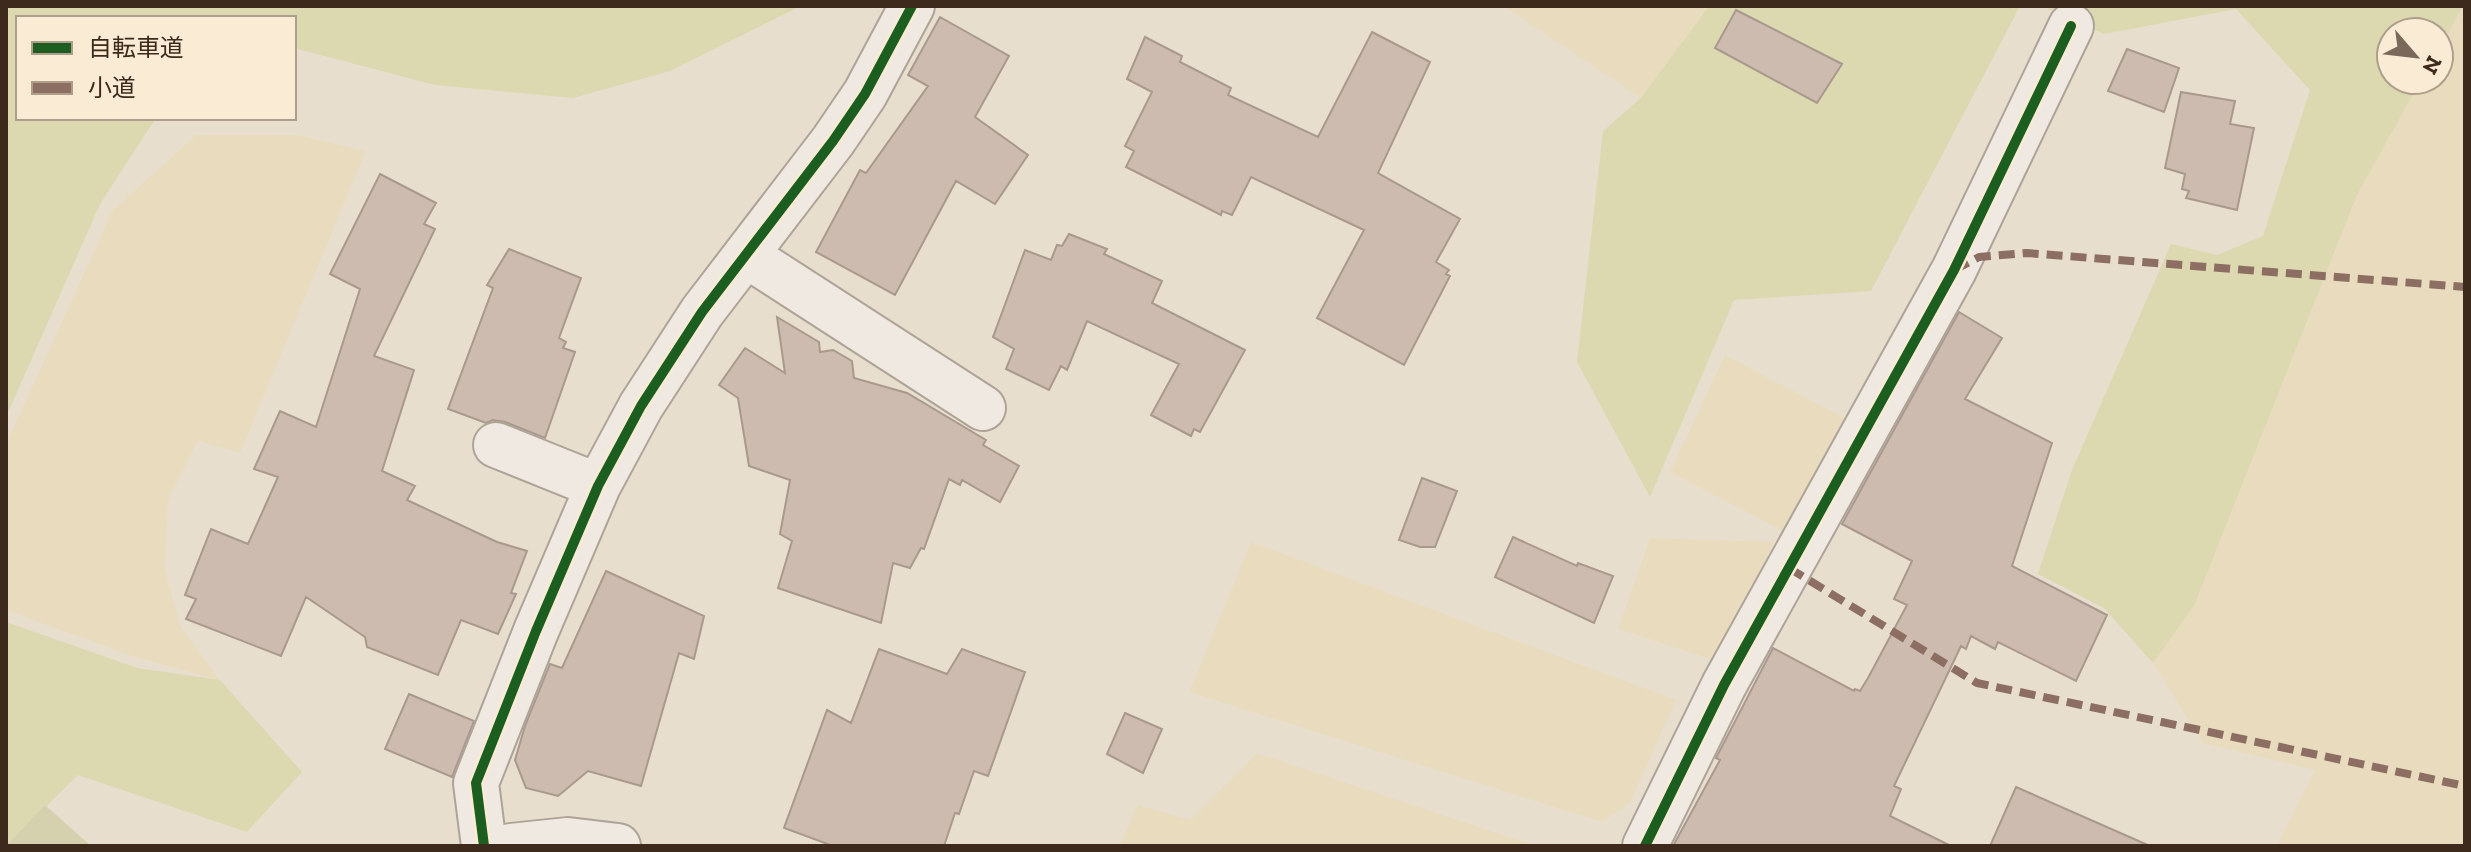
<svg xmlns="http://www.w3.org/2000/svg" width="2471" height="852" font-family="'Zilla Slab','Noto Sans JP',serif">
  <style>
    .farmland { fill: #e9dcbe }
    .green { fill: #dcd8af }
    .cemetery { fill: #d5d1af }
    .building { fill: #ccbbae; stroke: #a9998d; stroke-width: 2 }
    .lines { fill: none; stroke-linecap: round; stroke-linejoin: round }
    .minor-casing { stroke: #ada397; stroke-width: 48 }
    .minor { stroke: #efe9e1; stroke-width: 44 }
    .quiet { stroke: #8d6e63; stroke-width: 8; stroke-dasharray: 16 8; stroke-linecap: butt }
    .cycleway-casing { stroke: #f9ebd4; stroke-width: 15 }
    .cycleway { stroke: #1b5e20; stroke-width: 10 }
  </style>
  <rect width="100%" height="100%" fill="#e8dece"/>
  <path class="farmland" d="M1503,6H1709L1641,98Z
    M2463,6L2465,846H2277L2315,770L2203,743L2153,663L2194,606L2357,195L2421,80H2439V49Z
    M196,135H297L366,151L240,453L198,441L168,500L165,569L180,626L220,680L135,657L6,610V444L113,210Z
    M1725,355L1845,418L1787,533L1670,472Z
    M1650,538L1774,542L1717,661L1618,629Z
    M1251,542L1676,700L1630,803L1602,822L1189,692Z
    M1257,753L1536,846H1119L1138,805L1191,820Z"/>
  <path class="green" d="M6,6H801L670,71L573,98L435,85L294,48V18H18V118H156L100,204L6,417Z
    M1709,6H2020L1871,291L1734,300L1650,497L1577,362L1603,131L1641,98Z
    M2042,6H2463L2439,49V32H2391V80H2421L2357,195L2194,606L2153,663L2104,608L2038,574L2072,470L2171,244L2217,255L2263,236L2310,90L2236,9L2104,34Z
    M6,622L137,668L220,680L302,772L247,832L78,775L6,846Z"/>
  <path class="cemetery" d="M45,805L91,846H6Z"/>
  <path class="building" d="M1736,10L1842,64L1817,103L1715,48Z
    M940,17L1009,56L975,117L1028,155L995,204L956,181L895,295L816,252L860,170L866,173L928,86L908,75Z
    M1372,32L1430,62L1378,173L1460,219L1436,262L1449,270L1446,274L1450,276L1404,365L1317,318L1364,230L1251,177L1232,215L1222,211L1221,215L1126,167L1134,151L1125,146L1152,92L1127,79L1145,37L1182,56L1180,62L1231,88L1228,95L1318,137Z
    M2127,49L2179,68L2164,112L2108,91Z
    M2181,92L2235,101L2230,124L2254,128L2237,210L2186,198L2189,191L2182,189L2185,174L2165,168Z
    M380,174L436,203L424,224L435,229L374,356L414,370L382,471L415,486L407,500L497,542L527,551L511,593L516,594L498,634L461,620L438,675L367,647L365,637L306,597L281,656L186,619L196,599L185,595L211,529L248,544L278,477L254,469L280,411L316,427L360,289L330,274Z
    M1069,234L1107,249L1104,254L1162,281L1152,303L1245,350L1200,432L1194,429L1191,436L1151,415L1179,364L1087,321L1067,370L1061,366L1049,390L1006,369L1014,349L993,337L1025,250L1051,260L1057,245L1062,246Z
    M509,249L581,278L559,338L566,342L563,348L575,352L545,438L505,422L493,420L486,423L448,409L493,288L487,285Z
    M1959,312L2002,338L1965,399L2052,443L2012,566L2107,615L2076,681L1998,642L1995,649L1971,636L1966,649L1961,646L1894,786L1901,789L1890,816L1951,846H1673L1720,760L1716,758L1773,648L1854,691L1855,689L1860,691L1868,678L1907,605L1894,599L1912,561L1842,524Z
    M777,317L819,342L820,352L833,350L852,361L854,378L907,393L986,440L983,445L1019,466L1000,502L962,480L960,485L949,479L924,549L921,548L910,568L893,563L881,623L778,588L792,541L780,534L790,480L749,466L738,398L719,385L745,348L785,373Z
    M1422,478L1457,491L1435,547H1420L1399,540Z
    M1513,537L1577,566L1578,563L1613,576L1594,623L1495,577Z
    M606,571L704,616L694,659L679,653L641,786L588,771L558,796L526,788L515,760L525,726L550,664L562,668Z
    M879,649L947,674L962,649L1025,672L988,776L974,771L959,814L955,813L944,846H833L784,828L827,710L851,723Z
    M409,694L474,721L452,777L385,749Z
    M1125,713L1162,729L1143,773L1107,754Z
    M2016,787L2150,846H1990Z"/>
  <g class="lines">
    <g class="minor-casing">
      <path id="minor" d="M746,255L983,408
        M496,445L598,486
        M484,846L476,783L536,631L598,486L641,406L702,312L833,141L865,94L912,6
        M511,846L568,840L618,846
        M1645,846L1724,685L1954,270L2071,26"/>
    </g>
    <use href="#minor" class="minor"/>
    <path class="quiet" d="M1954,270L1979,257L2027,253L2465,287
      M1789,568L1977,683L2465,786"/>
    <g class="cycleway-casing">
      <path id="cycleway" d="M484,846L476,783L536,631L598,486L641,406L702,312L833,141L865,94L912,6
        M1645,846L1724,685L1954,270L2071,26"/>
    </g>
    <use href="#cycleway" class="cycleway"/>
  </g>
  <rect width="2471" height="852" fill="none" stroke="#3e2a1d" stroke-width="16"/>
  <rect x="16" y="16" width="280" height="104" fill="#f9ebd4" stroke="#ae9e8b" stroke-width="2"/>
  <rect x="32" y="42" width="40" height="12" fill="#1b5e20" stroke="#ae9e8b" stroke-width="2"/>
  <text x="88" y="56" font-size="24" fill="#3e2a1d">自転車道</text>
  <rect x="32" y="82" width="40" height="12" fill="#8d6e63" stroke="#ae9e8b" stroke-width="2"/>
  <text x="88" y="96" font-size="24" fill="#3e2a1d">小道</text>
  <g transform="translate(2415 56) rotate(118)"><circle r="38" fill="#f9ebd4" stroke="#ae9e8b" stroke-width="2"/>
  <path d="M0-6L14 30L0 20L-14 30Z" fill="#7a695b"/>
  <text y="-12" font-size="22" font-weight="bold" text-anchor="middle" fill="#3e2a1d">N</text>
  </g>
</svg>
